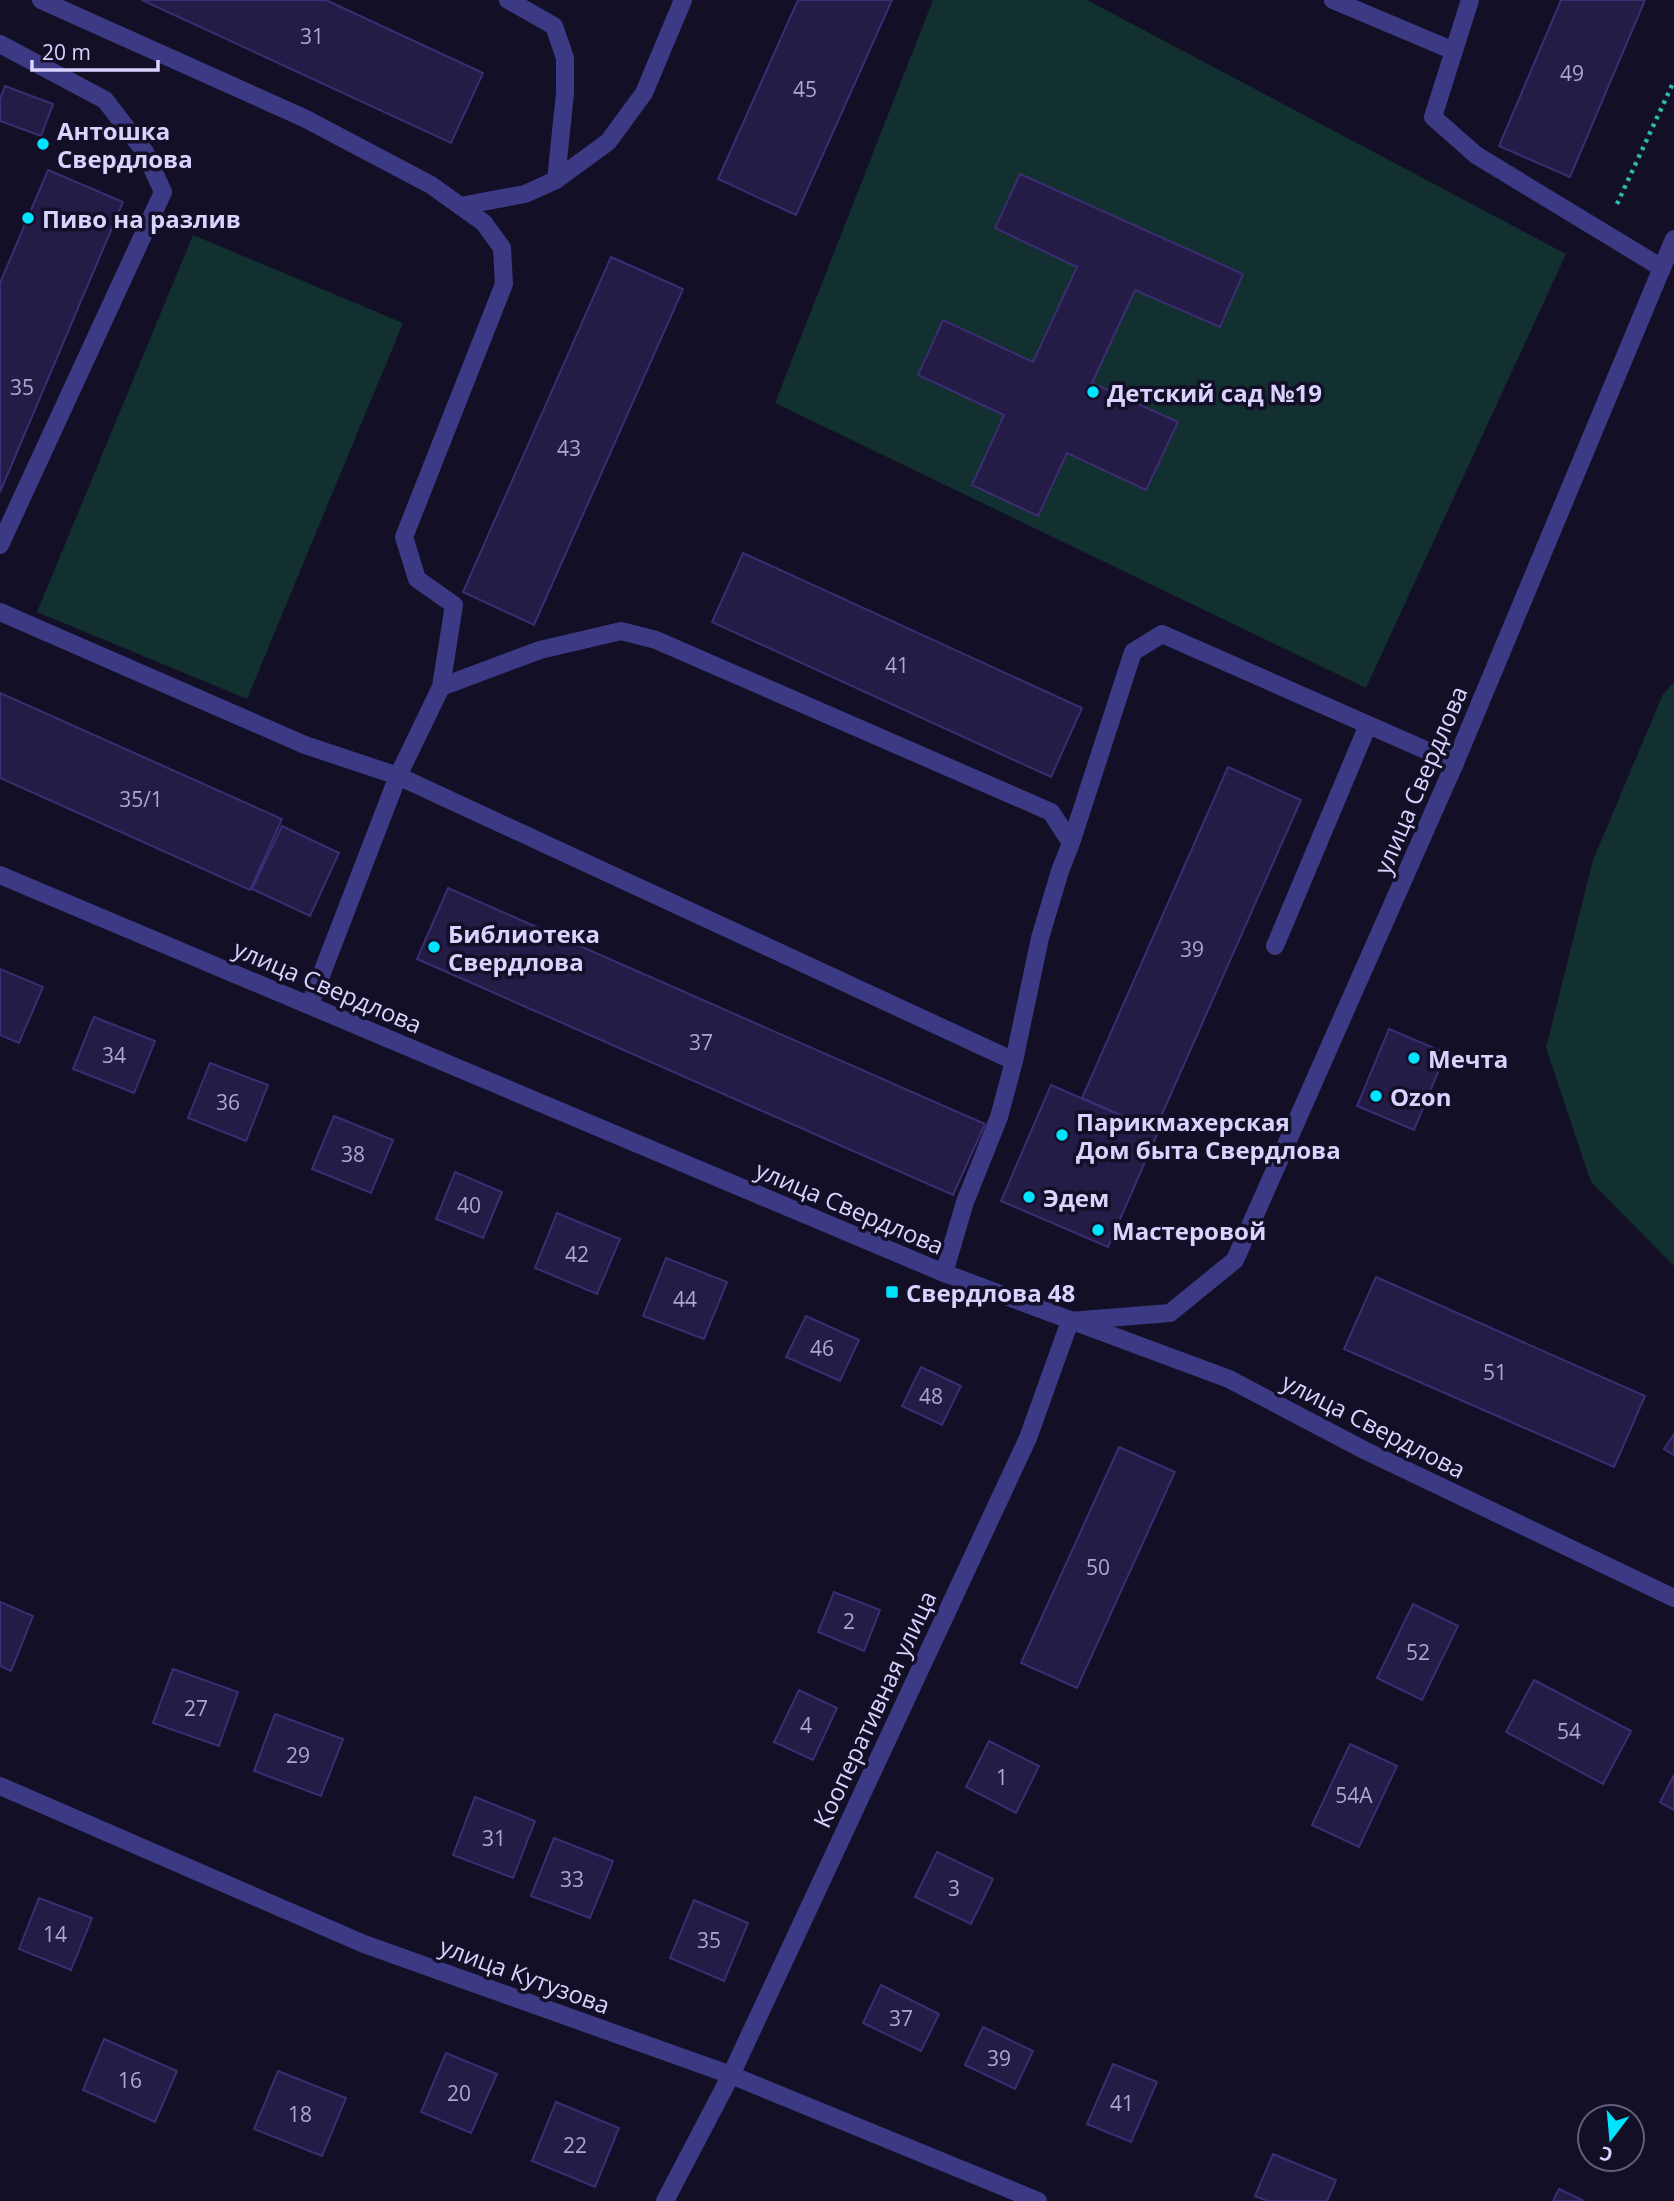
<svg xmlns="http://www.w3.org/2000/svg" width="1674" height="2201" font-family="'Open Sans',sans-serif">
  <style>
    .green { fill: #12302f }
    .building { fill: #241b47; stroke: #3b2d73; stroke-width: 2 }
    .lines { fill: none; stroke-linecap: round; stroke-linejoin: round }
    .path { stroke: #2fb8b0; stroke-width: 4.5; stroke-dasharray: 3.5 5; stroke-linecap: butt }
    .service { stroke: #3d3a85; stroke-width: 18 }
    .minor { stroke: #3d3a85; stroke-width: 18 }
    .poi-dot { fill: #00e5ff; stroke: #130f26; stroke-width: 2.5 }
    .labels { text-anchor: middle; dominant-baseline: central; stroke-width: 7; stroke-linejoin: round; paint-order: stroke }
    .number-label { font-size: 21px; fill: #aca6d1 }
    .poi-label { font-size: 24px; font-weight: bold; fill: #d9d4ff; stroke: #130f26; text-anchor: start }
    .street-label { font-size: 24px; fill: #d9d4ff; stroke: #130f26 }
  </style>
  <rect width="100%" height="100%" fill="#130f26"/>
  <path class="green" d="M933,0H1087L1566,254L1366,688L775,403Z
    M193,235L403,323L247,699L37,612Z
    M1674,682V1266L1591,1182L1546,1048L1593,860L1663,694Z"/>
  <path class="building" d="M142,0H326L483,73L451,143Z
    M798,0H892L796,215L718,179Z
    M1561,0H1645L1570,177L1499,146Z
    M5,86L53,104L41,136L0,121V99Z
    M48,170L123,202L0,492V283Z
    M1020,174L1243,274L1220,327L1135,290L1092,383L1178,422L1146,490L1067,453L1038,516L972,485L1004,415L918,375L943,320L1033,362L1077,267L995,228Z
    M611,257L683,289L534,625L463,592Z
    M743,553L1082,708L1051,777L712,622Z
    M0,693L282,819L250,890L0,778Z
    M1228,767L1301,800L1155,1130L1082,1098Z
    M282,826L339,853L310,916L252,889Z
    M448,888L985,1124L953,1195L417,959Z
    M0,969L43,987L19,1043L0,1035Z
    M94,1017L155,1041L134,1093L73,1069Z
    M1389,1029L1446,1053L1414,1130L1357,1106Z
    M210,1063L268,1085L246,1141L188,1118Z
    M1051,1085L1158,1132L1108,1247L1001,1201Z
    M334,1116L393,1140L371,1193L312,1169Z
    M455,1172L502,1192L483,1238L436,1219Z
    M557,1213L620,1239L597,1294L535,1268Z
    M666,1258L727,1282L704,1339L643,1316Z
    M1376,1277L1645,1396L1614,1467L1344,1349Z
    M806,1316L859,1340L840,1381L786,1357Z
    M921,1367L961,1386L942,1425L902,1406Z
    M1674,1434V1455L1664,1449Z
    M1119,1447L1175,1472L1077,1688L1021,1663Z
    M834,1592L880,1610L864,1651L818,1632Z
    M0,1602L33,1616L11,1671L0,1666Z
    M1413,1604L1458,1626L1422,1700L1377,1678Z
    M173,1669L238,1692L219,1746L153,1723Z
    M1534,1680L1631,1731L1603,1784L1506,1732Z
    M799,1690L837,1708L813,1760L774,1742Z
    M275,1714L343,1739L321,1796L254,1771Z
    M989,1741L1039,1766L1016,1813L966,1787Z
    M1350,1744L1397,1766L1359,1847L1312,1825Z
    M1674,1775V1810L1660,1802Z
    M475,1797L535,1821L513,1878L453,1855Z
    M554,1838L613,1861L590,1918L531,1896Z
    M937,1852L993,1879L971,1924L915,1897Z
    M39,1898L92,1918L71,1970L19,1949Z
    M694,1900L748,1923L724,1981L670,1958Z
    M881,1985L939,2014L921,2051L863,2023Z
    M983,2027L1033,2051L1015,2089L965,2065Z
    M104,2039L177,2071L155,2122L83,2090Z
    M446,2053L497,2074L471,2133L421,2112Z
    M1113,2064L1157,2082L1131,2142L1087,2124Z
    M278,2071L346,2098L322,2156L254,2129Z
    M556,2102L619,2128L595,2187L532,2161Z
    M1273,2154L1336,2180L1327,2201H1267L1255,2196Z
    M1559,2189L1584,2201H1553Z"/>
  <g class="lines">
    <path class="path" d="M1617,204L1674,81"/>
    <path class="service" d="M41,0L304,118L431,185L484,223L502,248L504,284L404,537L417,579L454,605L441,687
      M508,0L554,26L565,58V93L556,180
      M1333,0L1454,51
      M1470,0L1433,117L1476,155L1662,268
      M0,44L105,100L145,152L163,192L0,545
      M460,206L525,194L556,180L608,142L644,93L683,0
      M0,612L305,745L398,776L1014,1061
      M1275,946L1368,725
      M310,1004L398,776L441,687L540,650L621,631L656,640L1051,812L1071,843
      M944,1273L965,1202L999,1117L1014,1061L1040,938L1060,871L1071,843L1133,652L1162,634L1455,763"/>
    <path class="minor" d="M0,875L944,1273L1229,1379L1364,1450L1674,1598
      M0,1786L364,1944L731,2075L1038,2201
      M665,2201L731,2075L1028,1438L1070,1321L1170,1313L1235,1260L1455,763L1674,239"/>
  </g>
  <g class="poi-dot">
    <circle cx="43" cy="144" r="7"/>
    <circle cx="28" cy="218" r="7"/>
    <circle cx="1093" cy="392" r="7"/>
    <circle cx="434" cy="947" r="7"/>
    <circle cx="1414" cy="1058" r="7"/>
    <circle cx="1376" cy="1096" r="7"/>
    <circle cx="1062" cy="1135" r="7"/>
    <circle cx="1029" cy="1197" r="7"/>
    <circle cx="1098" cy="1230" r="7"/>
    <rect x="885" y="1285" width="14" height="14" rx="3.5"/>
  </g>
  <g class="labels">
    <g class="number-label">
      <text x="312" y="36">31</text>
      <text x="1572" y="73">49</text>
      <text x="805" y="89">45</text>
      <text x="22" y="387">35</text>
      <text x="569" y="448">43</text>
      <text x="897" y="665">41</text>
      <text x="141" y="799">35/1</text>
      <text x="1192" y="949">39</text>
      <text x="701" y="1042">37</text>
      <text x="114" y="1055">34</text>
      <text x="228" y="1102">36</text>
      <text x="353" y="1154">38</text>
      <text x="469" y="1205">40</text>
      <text x="577" y="1254">42</text>
      <text x="685" y="1299">44</text>
      <text x="822" y="1348">46</text>
      <text x="1495" y="1372">51</text>
      <text x="931" y="1396">48</text>
      <text x="1098" y="1567">50</text>
      <text x="849" y="1621">2</text>
      <text x="1418" y="1652">52</text>
      <text x="196" y="1708">27</text>
      <text x="806" y="1725">4</text>
      <text x="1569" y="1731">54</text>
      <text x="298" y="1755">29</text>
      <text x="1002" y="1777">1</text>
      <text x="1354" y="1795">54А</text>
      <text x="494" y="1838">31</text>
      <text x="572" y="1879">33</text>
      <text x="954" y="1888">3</text>
      <text x="55" y="1934">14</text>
      <text x="709" y="1940">35</text>
      <text x="901" y="2018">37</text>
      <text x="999" y="2058">39</text>
      <text x="130" y="2080">16</text>
      <text x="459" y="2093">20</text>
      <text x="1122" y="2103">41</text>
      <text x="300" y="2114">18</text>
      <text x="575" y="2145">22</text>
    </g>
    <g class="poi-label">
      <text x="57" y="130">Антошка<tspan x="57" dy="28">Свердлова</tspan></text>
      <text x="42" y="218">Пиво на разлив</text>
      <text x="1107" y="392">Детский сад №19</text>
      <text x="448" y="933">Библиотека<tspan x="448" dy="28">Свердлова</tspan></text>
      <text x="1428" y="1058">Мечта</text>
      <text x="1390" y="1096">Ozon</text>
      <text x="1076" y="1121">Парикмахерская<tspan x="1076" dy="28">Дом быта Свердлова</tspan></text>
      <text x="1043" y="1197">Эдем</text>
      <text x="1112" y="1230">Мастеровой</text>
      <text x="906" y="1292">Свердлова 48</text>
    </g>
    <g class="street-label">
      <text transform="translate(1420 780) rotate(-67)">улица Свердлова</text>
      <text transform="translate(328 986) rotate(23)">улица Свердлова</text>
      <text transform="translate(850 1207) rotate(23)">улица Свердлова</text>
      <text transform="translate(1374 1425) rotate(27)">улица Свердлова</text>
      <text transform="translate(874 1709) rotate(-65)">Кооперативная улица</text>
      <text transform="translate(525 1975) rotate(20)">улица Кутузова</text>
    </g>
  </g>
  <g transform="translate(1611 2138) rotate(196)"><circle r="33" fill="#130f26" stroke="#625e7d" stroke-width="2"/>
  <path d="M0-5L12 26L0 18L-12 26Z" fill="#00e5ff"/>
  <text y="-10" font-size="19" font-weight="bold" text-anchor="middle" fill="#d9d4ff">С</text>
  </g>
  <path d="M32 60v10h126v-10" fill="none" stroke="#d9d4ff" stroke-width="3.5"/>
  <text x="42" y="60" font-size="21" fill="#d9d4ff" stroke="#130f26" stroke-width="5" paint-order="stroke">20 m</text>
</svg>
